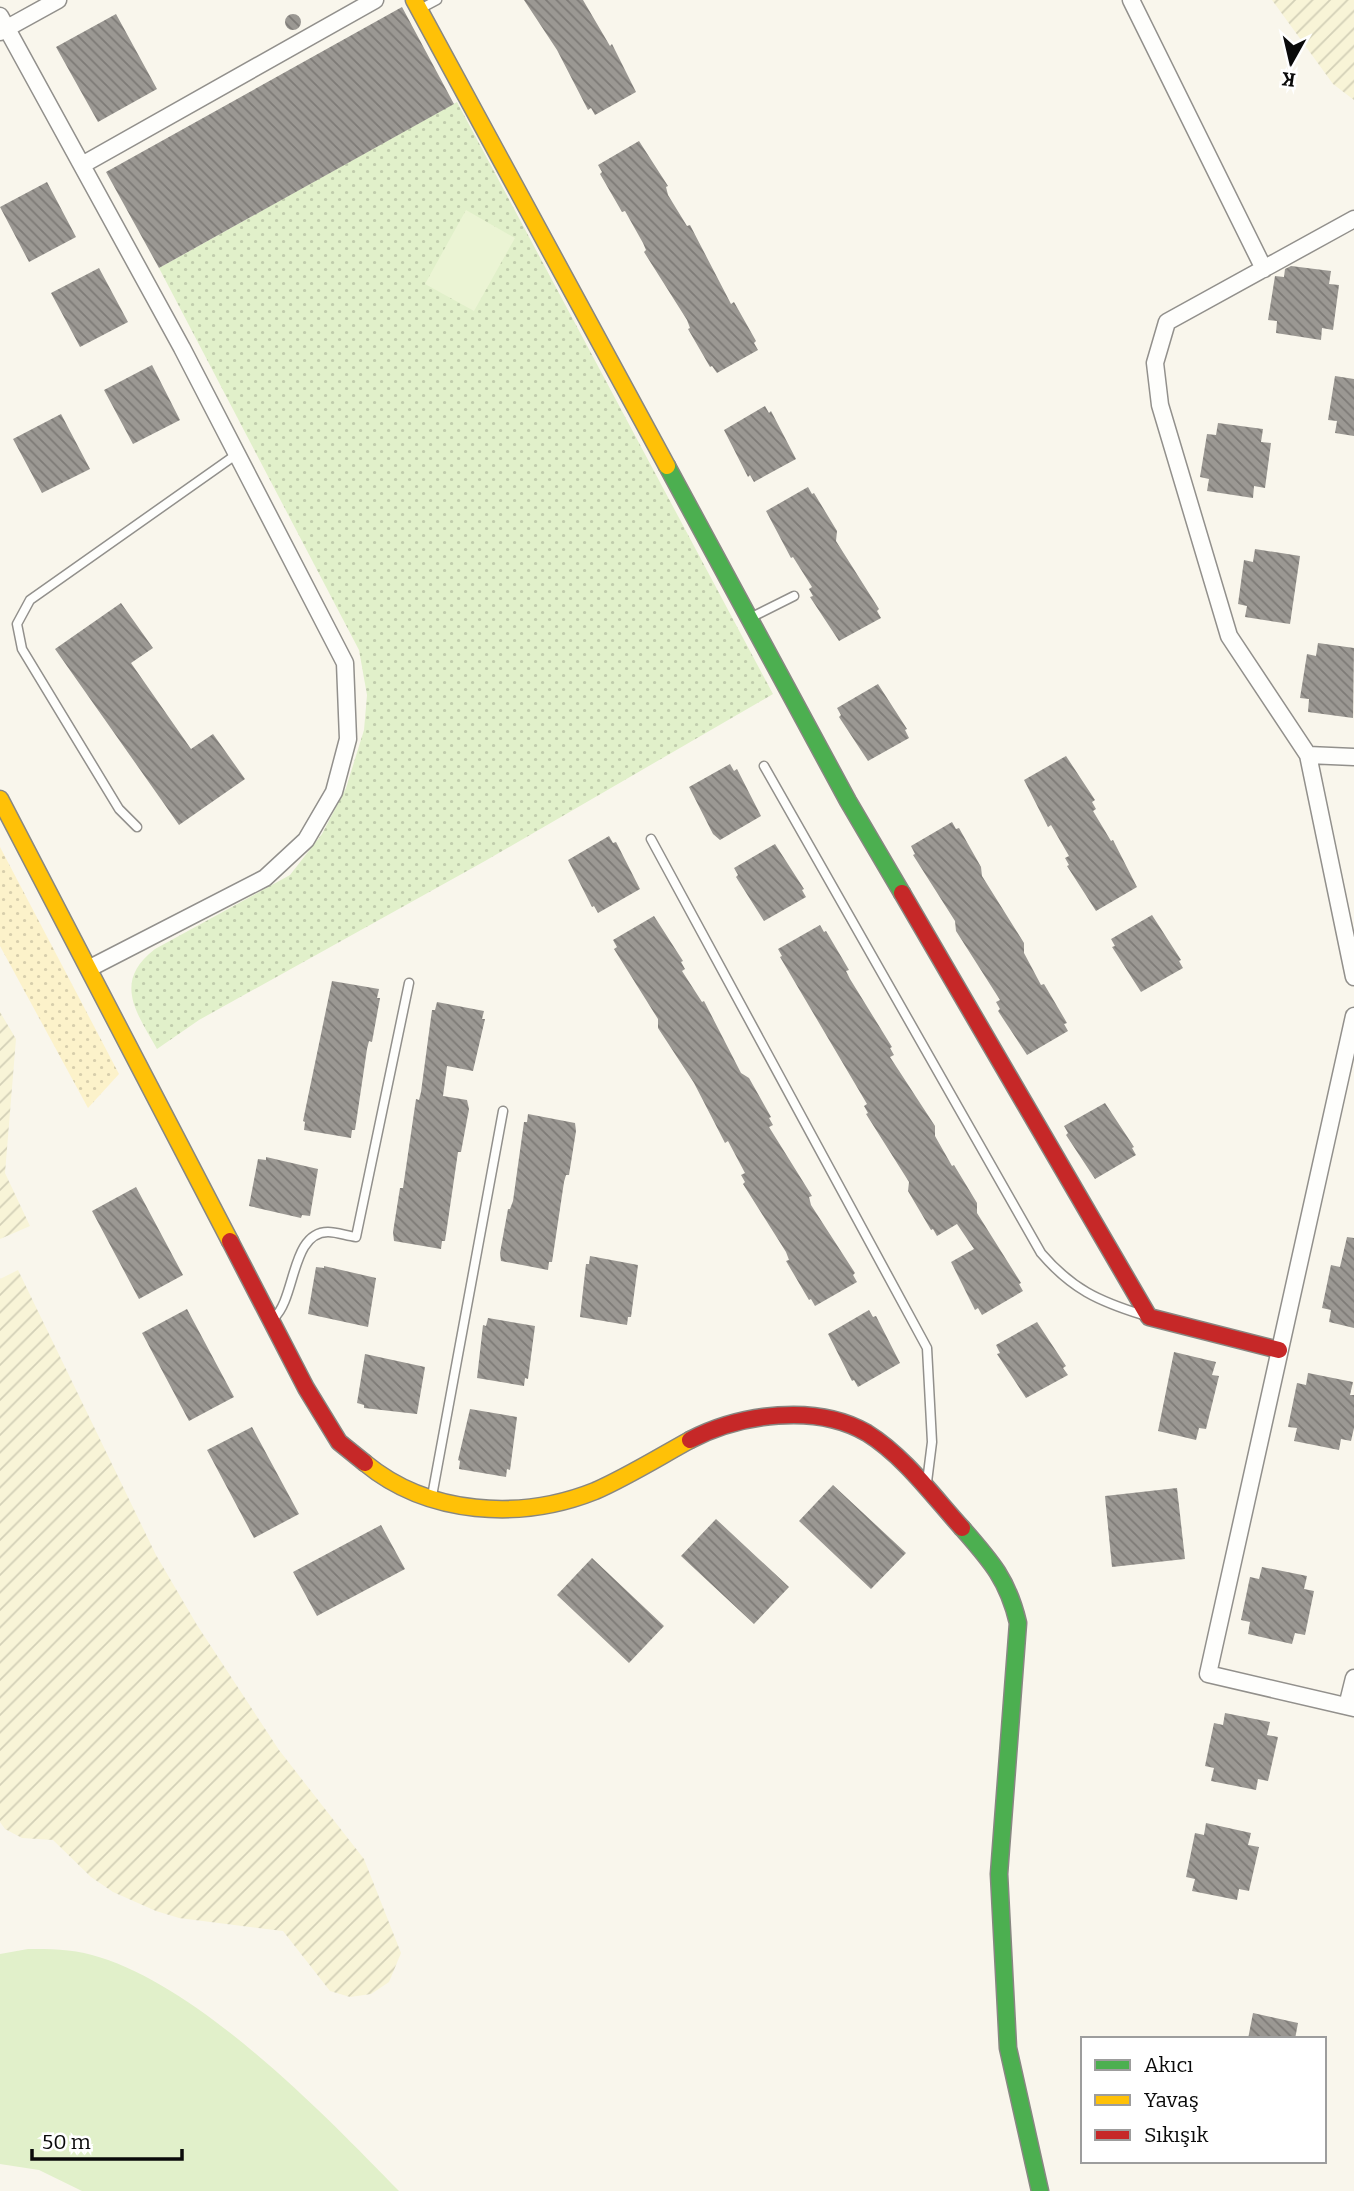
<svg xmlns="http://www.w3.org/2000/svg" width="1354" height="2191" font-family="Bitter,serif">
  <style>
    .farmland { fill: url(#farmland-furrows) }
    .grass { fill: #e1f0ca }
    .sand { fill: url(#sand-dots) }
    .park { fill: url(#park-dots) }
    .pitch { fill: #ebf4d4 }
    .building { fill: url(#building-back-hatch) }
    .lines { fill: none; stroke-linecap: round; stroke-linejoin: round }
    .lane-casing { stroke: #92908c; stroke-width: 11 }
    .street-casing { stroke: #92908c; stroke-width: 19 }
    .fast-casing { stroke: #888782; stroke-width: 19 }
    .slow-casing { stroke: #888782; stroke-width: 19 }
    .jam-casing { stroke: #888782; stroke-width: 19 }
    .lane { stroke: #fefefc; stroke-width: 8 }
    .street { stroke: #fefefc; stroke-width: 16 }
    .fast { stroke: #4caf50; stroke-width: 16 }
    .slow { stroke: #ffc107; stroke-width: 16 }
    .jam { stroke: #c62828; stroke-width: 16 }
  </style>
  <defs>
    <pattern id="farmland-furrows" width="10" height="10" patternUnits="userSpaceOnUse" patternTransform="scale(1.75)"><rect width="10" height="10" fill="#f8f4d7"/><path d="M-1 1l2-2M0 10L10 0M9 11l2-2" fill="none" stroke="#d3d0b7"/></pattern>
    <pattern id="sand-dots" width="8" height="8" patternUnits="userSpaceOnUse" patternTransform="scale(1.75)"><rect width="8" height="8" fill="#fcf2ca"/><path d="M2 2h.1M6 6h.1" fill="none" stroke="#d7ceac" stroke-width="1.8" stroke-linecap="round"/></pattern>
    <pattern id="park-dots" width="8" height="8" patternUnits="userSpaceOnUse" patternTransform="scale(1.75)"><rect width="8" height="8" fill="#e1f0ca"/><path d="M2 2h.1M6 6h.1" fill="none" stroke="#c0ccac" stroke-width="1.8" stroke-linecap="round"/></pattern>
    <pattern id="building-back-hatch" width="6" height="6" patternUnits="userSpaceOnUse" patternTransform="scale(1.75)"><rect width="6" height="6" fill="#9b9893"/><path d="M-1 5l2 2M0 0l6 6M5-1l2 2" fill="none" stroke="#7d7a76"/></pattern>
  </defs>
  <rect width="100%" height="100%" fill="#f9f6ec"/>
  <path class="farmland" d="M1272,0H1354V100L1333,84Z
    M0,1012L16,1039L5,1173L30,1226L0,1239Z
    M18,1270L156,1555L197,1625L279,1750L364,1859L401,1953L389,1982L371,1994L350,1997L330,1991L283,1931L179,1918L156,1911L113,1892L91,1877L53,1840L22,1838L5,1829L0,1822V1279Z"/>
  <path class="grass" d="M28,1949C49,1949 71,1949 92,1955C197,1983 323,2113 399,2191H82L39,2170L0,2164V1954Z"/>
  <path class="sand" d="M0,847L119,1074L88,1108L0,946Z"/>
  <path class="park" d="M457,102L773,694L485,861L199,1020L157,1049C137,1013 112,982 155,949L290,875L322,834L346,788L364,730L367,695L359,650L159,268Z"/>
  <path class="pitch" d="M466,210L515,238L474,311L425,284Z"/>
  <path class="building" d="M524,0H583L610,46L612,44L636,92L595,115L591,108L588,110L557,50Z
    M402,7L454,104L159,268L106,172Z
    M285 22a8 8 0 1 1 16 0a8 8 0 1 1-16 0Z
    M116,14L157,89L98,122L56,47Z
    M639,141L668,186L666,187L668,195L687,226L690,225L731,304L734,302L756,341L754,343L758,350L717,373L712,366L710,367L688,329L690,328L687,320L644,252L646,250L643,243L625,211L622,212L600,174L602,172L598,165Z
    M47,182L76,237L29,262L0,207Z
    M1291,266L1331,271L1329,284L1339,285L1333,330L1322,328L1321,340L1276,333L1277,321L1268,320L1275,276L1284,277L1285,269Z
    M99,268L128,322L80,347L51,293Z
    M152,365L180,420L133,444L104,390Z
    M1335,376L1354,379V436L1335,433L1337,421L1328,420Z
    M765,406L769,413L771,411L796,459L754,482L750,475L748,477L724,430Z
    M61,414L90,469L42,493L13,439Z
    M1218,423L1263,429L1261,442L1271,443L1265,488L1254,486L1253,498L1207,491L1209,479L1200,477L1207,434L1216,435Z
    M808,487L812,494L814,493L837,531L836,541L879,609L877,611L881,618L839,641L810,597L813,596L809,589L812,587L793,557L791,558L766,511Z
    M1255,549L1300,556L1290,624L1245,617L1247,606L1238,604L1244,560L1253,562Z
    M121,603L153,648L131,663L191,749L213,734L245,779L179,825L55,649Z
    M1318,643L1354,648L1353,718L1308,712L1309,699L1300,698L1307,654L1316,656Z
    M878,684L907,729L905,730L909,738L868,761L839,717L841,715L837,708Z
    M1066,756L1095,800L1092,802L1096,809L1093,811L1111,841L1113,840L1137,887L1096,911L1067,866L1069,865L1065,858L1069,856L1051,825L1048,827L1024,780Z
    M730,764L734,771L737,769L761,816L720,840L713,834L689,787Z
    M952,822L956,829L959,828L981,867L982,876L1024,943V953L1041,985L1044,984L1067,1023L1064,1024L1068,1031L1027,1055L998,1011L1000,1009L996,1002L1000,1000L956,931L955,921L913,855L915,854L911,846Z
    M609,836L613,843L616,842L640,889L598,913L594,906L592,907L568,860Z
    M775,844L804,889L802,890L806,897L764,921L736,877L738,875L734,868Z
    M1152,915L1181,960L1179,961L1183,968L1141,992L1112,947L1115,946L1111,939Z
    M654,916L683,961L681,962L685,969L682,971L702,1002L704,1001L741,1073L749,1078L771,1117L769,1118L773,1125L769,1127L812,1196L809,1197L811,1205L855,1273L853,1275L857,1282L815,1306L811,1299L809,1300L786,1261L789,1260L786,1252L743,1184L745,1182L741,1175L745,1173L728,1141L725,1143L694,1083L658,1028V1019L614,949L617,947L613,940Z
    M820,925L824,932L826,931L849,970L846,971L850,979L892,1047L890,1048L894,1055L890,1057L935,1126V1136L952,1166L954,1165L977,1203V1213L1021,1283L1019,1284L1023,1291L982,1315L978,1308L975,1310L951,1262L974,1249L957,1224L937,1236L933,1229L931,1230L908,1191L909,1182L866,1114L868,1113L864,1106L867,1104L780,957L782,956L778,949Z
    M332,981L379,989L377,998H380L372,1042L369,1041L367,1049L355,1130H352L351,1138L304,1130L305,1122L303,1121Z
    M437,1002L484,1011L482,1019H485L473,1071L447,1066L443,1096L467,1100L469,1109L461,1152H458L445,1241H442L441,1249L394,1241L393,1232L400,1188H403L416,1099L419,1100L421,1092L432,1010H435Z
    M1105,1103L1134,1147L1132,1148L1136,1155L1095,1179L1066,1135L1068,1133L1064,1126Z
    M528,1114L575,1123L576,1131L569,1175H566L564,1182L552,1262H549L548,1270L501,1261L500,1253L508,1209H510L513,1201L524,1122H527Z
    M266,1157L318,1169L310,1216L302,1215L301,1218L249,1206L258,1159L266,1160Z
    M136,1187L183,1275L139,1299L92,1211Z
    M1347,1237L1354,1238V1328L1329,1322L1331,1310L1322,1308L1331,1265L1340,1267Z
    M590,1256L638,1265L631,1317H628L627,1325L580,1317L586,1264H589Z
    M324,1266L376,1278L368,1327L308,1314L316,1267L324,1268Z
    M187,1309L234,1397L189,1421L142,1333Z
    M869,1310L873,1317L876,1316L900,1363L858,1387L854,1380L852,1381L828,1334Z
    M488,1318L535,1326L528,1379L525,1378L524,1386L477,1378L483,1325L486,1326Z
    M1037,1322L1066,1366L1063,1368L1068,1375L1026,1398L997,1354L1000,1353L996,1345Z
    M1174,1352L1216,1362L1212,1375L1219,1376L1206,1429L1199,1428L1196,1440L1158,1431Z
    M365,1354L425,1367L417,1414L364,1408V1405L357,1403Z
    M1308,1373L1353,1382L1350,1395H1354V1428L1351,1441L1341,1439L1339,1450L1294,1441L1297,1428L1288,1427L1297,1383L1306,1385Z
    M470,1409L517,1417L510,1470L507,1469L506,1477L459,1469L460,1461L458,1460Z
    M252,1427L299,1514L254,1538L207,1450Z
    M833,1485L906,1553L871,1589L799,1521Z
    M1177,1488L1185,1559L1112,1567L1105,1496Z
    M716,1519L789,1587L754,1624L681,1556Z
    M381,1525L405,1569L317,1616L293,1572Z
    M592,1558L664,1626L629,1663L557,1595Z
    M1262,1567L1307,1576L1304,1589L1314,1591L1305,1635L1295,1633L1292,1644L1248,1634L1250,1622L1241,1620L1250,1577L1259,1579Z
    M1225,1713L1270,1722L1267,1735L1278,1737L1268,1781L1258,1779L1256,1790L1211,1781L1214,1768L1205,1766L1214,1723L1223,1725Z
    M1206,1823L1251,1833L1248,1845L1259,1847L1249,1891L1239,1889L1237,1900L1192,1891L1195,1879L1186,1877L1195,1833L1204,1835Z
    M1253,2013L1298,2023L1295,2039H1248Z"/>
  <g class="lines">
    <g class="lane-casing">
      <path id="lane" d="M422,8L437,0
        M752,617L794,596
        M764,766L1041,1253C1072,1289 1098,1301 1143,1315
        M137,827L119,809L22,649L17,624L30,600L237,454
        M651,839L927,1348L932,1442L927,1482
        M274,1318C296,1298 291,1232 328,1232C337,1232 347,1236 356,1237L409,983
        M432,1496L503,1111"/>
    </g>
    <g class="street-casing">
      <path id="street" d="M1131,0L1264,269
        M0,16L182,348L345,663L348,739L334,792L306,840L265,878L90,968
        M0,32L58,0
        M82,165L375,0
        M1354,219L1167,322L1155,363L1160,405L1229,636L1308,755L1354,977
        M1308,755L1354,757
        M1354,1016L1208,1674L1354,1708
        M1347,1706L1354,1678"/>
    </g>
    <g class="fast-casing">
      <path id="fast" d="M667,466L848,801L902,893
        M962,1528C991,1561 1008,1580 1018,1623L999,1874L1008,2048L1040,2191"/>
    </g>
    <g class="slow-casing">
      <path id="slow" d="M414,0L667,466
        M0,799L230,1241
        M365,1463C428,1515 520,1521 595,1491C627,1477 659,1457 690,1440"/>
    </g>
    <g class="jam-casing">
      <path id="jam" d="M902,893L1149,1317L1279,1350
        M230,1241L306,1388L339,1442L365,1463
        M690,1440C740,1414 816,1403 867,1433C904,1456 933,1496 962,1528"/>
    </g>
    <use href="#lane" class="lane"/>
    <use href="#street" class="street"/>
    <use href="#fast" class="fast"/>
    <use href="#slow" class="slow"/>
    <use href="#jam" class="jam"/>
  </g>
  <rect x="1081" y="2037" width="245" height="126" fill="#ffffff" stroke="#9d9d9d" stroke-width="2"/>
  <rect x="1095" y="2060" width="35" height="10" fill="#4caf50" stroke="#9d9d9d" stroke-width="2"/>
  <text x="1144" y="2072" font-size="21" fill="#0a0a0a">Akıcı</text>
  <rect x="1095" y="2095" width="35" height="10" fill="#ffc107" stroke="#9d9d9d" stroke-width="2"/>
  <text x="1144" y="2107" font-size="21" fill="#0a0a0a">Yavaş</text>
  <rect x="1095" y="2130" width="35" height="10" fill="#c62828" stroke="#9d9d9d" stroke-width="2"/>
  <text x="1144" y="2142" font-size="21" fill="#0a0a0a">Sıkışık</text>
  <g transform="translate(1291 63) rotate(188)" stroke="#ffffff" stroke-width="5" paint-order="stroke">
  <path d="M0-5L12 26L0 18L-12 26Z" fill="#0a0a0a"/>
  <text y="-10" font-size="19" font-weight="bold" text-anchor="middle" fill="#0a0a0a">K</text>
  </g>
  <path d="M32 2149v10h150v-10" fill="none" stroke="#0a0a0a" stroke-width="3.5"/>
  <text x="42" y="2149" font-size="21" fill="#0a0a0a" stroke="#ffffff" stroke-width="5" paint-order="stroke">50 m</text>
</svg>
